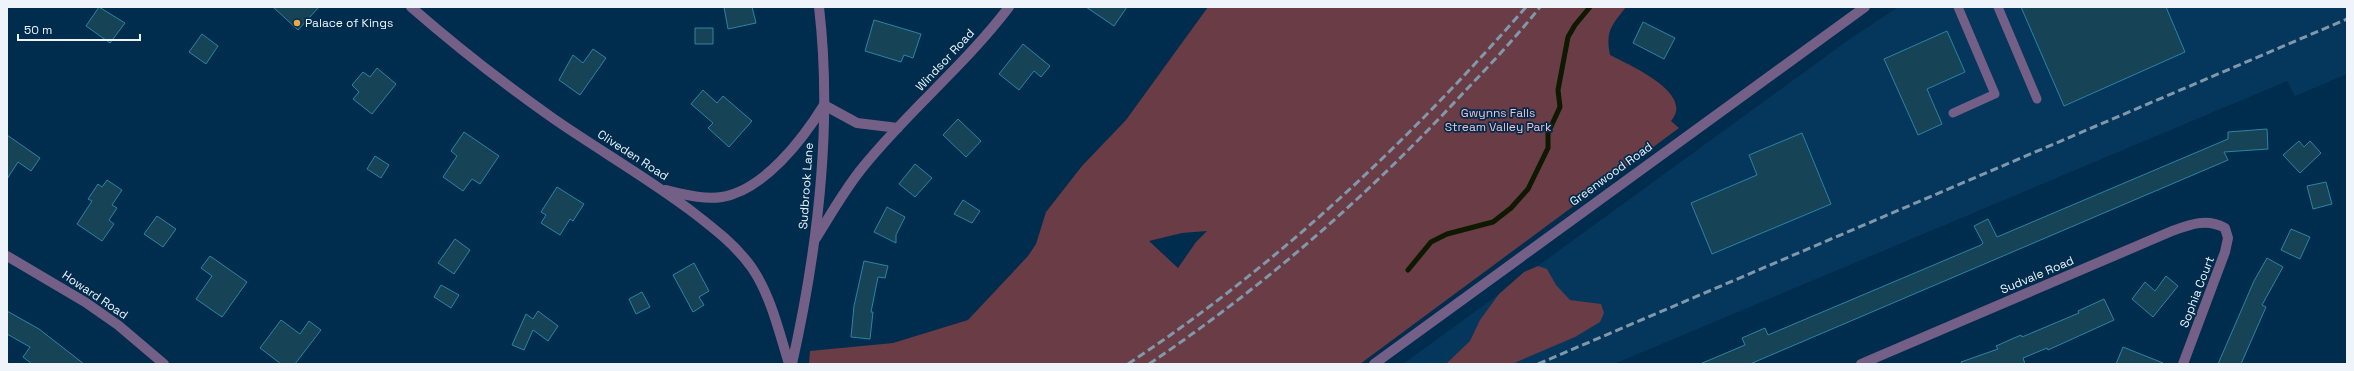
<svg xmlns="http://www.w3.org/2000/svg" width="2354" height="371" font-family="'Space Grotesk',sans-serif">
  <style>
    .built { fill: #05375d }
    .green { fill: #6a3c45; fill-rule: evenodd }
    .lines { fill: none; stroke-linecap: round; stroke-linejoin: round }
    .stream { stroke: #0e1901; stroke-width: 5 }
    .building { fill: #164456; stroke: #2b84a6 }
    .service { stroke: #746086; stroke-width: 9 }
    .minor { stroke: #746086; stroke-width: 10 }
    .tertiary { stroke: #746086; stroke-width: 10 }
    .rail { stroke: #8098aa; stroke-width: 3; stroke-dasharray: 8 4; stroke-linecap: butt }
    .poi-dot { fill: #f3a443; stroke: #002c4e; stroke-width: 1.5 }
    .labels { text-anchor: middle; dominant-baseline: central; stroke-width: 3.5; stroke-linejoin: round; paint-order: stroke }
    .poi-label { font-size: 12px; fill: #eef4f9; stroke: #002c4e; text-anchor: start }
    .street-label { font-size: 12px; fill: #eef4f9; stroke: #002c4e }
    .park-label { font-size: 12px; fill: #f8bfc9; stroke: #002c4e }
  </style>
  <rect width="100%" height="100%" fill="#002c4e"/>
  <path class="built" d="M1898,7H2347V74L2295,96L2287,81L1614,364H1403L1847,41Z"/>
  <path class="green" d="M1208,7H1626C1612,25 1605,31 1610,55C1627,64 1696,93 1671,121L1679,128L1360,364H809L810,351L893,343L968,320L1028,256L1036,244L1046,212L1082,166L1126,120ZM1207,231L1196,242L1178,268L1149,241L1182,233Z
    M1538,266L1547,269L1556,285L1570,300L1601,304L1604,313L1600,322L1575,337L1512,364H1446L1470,341L1480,320L1499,294L1524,272Z"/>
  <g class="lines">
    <path class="stream" d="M1408,270L1431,242L1447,234L1493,222L1511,208L1528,189L1548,148V133L1560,107L1558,90L1568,37L1575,25L1590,7"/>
  </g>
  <path class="building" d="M99,7L125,23L110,43L86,26Z
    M273,7H319L298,30Z
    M724,7H752L756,23L728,29Z
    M1086,7H1127L1114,26Z
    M2021,7H2166L2185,52L2064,106Z
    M874,20L921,34L913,58L904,55L901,62L865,51Z
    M1643,22L1675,38L1664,59L1633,43Z
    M695,28H713V44H695Z
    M1947,31L1965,72L1927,89L1942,124L1918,135L1884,59Z
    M202,34L218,46L206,64L189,52Z
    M1023,44L1050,66L1041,77L1034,71L1019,90L999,74Z
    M593,49L606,58L580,95L559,80L573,55L583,63Z
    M377,68L396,84L372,114L353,99L359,92L352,85L363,72L370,77Z
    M703,90L717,103L723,96L752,121L729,147L708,128L713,123L691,104Z
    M958,119L981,141L966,157L943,135Z
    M2267,129L2268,149L2224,152L2228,160L1750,364H1700L1745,345L1742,338L1765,328L1768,335L1981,245L1983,243L1974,226L1988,219L1997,237L2228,139V132Z
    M464,132L499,156L480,184L472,179L463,191L443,177L457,156L451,151Z
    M1802,133L1831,204L1712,254L1691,203L1757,175L1749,155Z
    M7,135L40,158L31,171L18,162L7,179Z
    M2299,141L2304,147L2310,141L2321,153L2300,173L2283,155Z
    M375,156L389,165L381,178L367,169Z
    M915,164L932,178L915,197L899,184Z
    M107,180L122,190L112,205L117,208L109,220L114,224L102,241L77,224L92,201L88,199L98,184L102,187Z
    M2326,182L2332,204L2313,209L2307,186Z
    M557,187L584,204L573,221L570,219L560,235L541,223L546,215L541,212Z
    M963,200L980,211L972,223L954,214Z
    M887,207L905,217L896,235V243L874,232Z
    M157,216L176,229L163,247L144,234Z
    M2291,229L2310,237L2300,259L2281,250Z
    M455,239L470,250L454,274L438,263Z
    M210,256L247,282L222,317L196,299L212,276L201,268Z
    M2267,258L2283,267L2262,305L2266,307L2248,348L2241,364H2218L2254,281Z
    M864,261L888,266L885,278L878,277L871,312H873L870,339L851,337L854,306Z
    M694,263L709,291L699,297L704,305L693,312L673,275Z
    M2166,276L2178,286L2153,317L2132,299L2145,282L2155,291Z
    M441,285L459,295L451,308L434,297Z
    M642,292L650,307L636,314L629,299Z
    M2104,299L2114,320L2048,350L2047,348L2023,358L2025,364H1962L1961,362L1998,349L1996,346L2021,335L2022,337L2079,313L2078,311Z
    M7,311L39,329L84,364H32L23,357L30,347L7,334Z
    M538,311L558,326L548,341L533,330L524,350L512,345L526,314L533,319Z
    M281,320L300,334L309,321L321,330L295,364H281L260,348Z
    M2123,347L2163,363V364H2116Z"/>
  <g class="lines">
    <path class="service" d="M1998,7L2037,99
      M1953,113L1995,94L1958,7"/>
    <path class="minor" d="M411,7C457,47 504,84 554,119C599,150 646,177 690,210C712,227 736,245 752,268C771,296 779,332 789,364
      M665,190C683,194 703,200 722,197C764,190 803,139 824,105L857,123L898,128
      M816,238C831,214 845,189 863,167C908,111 965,65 1009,7
      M7,256L85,302L118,325L164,364
      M1861,364L2172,231C2191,224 2207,218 2225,228L2228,238L2225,252L2183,364"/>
    <path class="tertiary" d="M792,364C818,248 833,126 819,7
      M1374,364L1865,7"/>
    <path class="rail" d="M1128,364C1278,265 1408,142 1526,7
      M1149,364C1265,286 1371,193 1465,91C1491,64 1517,36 1540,7
      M1538,364L2347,19"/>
  </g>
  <circle class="poi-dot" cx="297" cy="23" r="4"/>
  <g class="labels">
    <g class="poi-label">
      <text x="305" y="23">Palace of Kings</text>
    </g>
    <g class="street-label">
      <text transform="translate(945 60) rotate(-47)">Windsor Road</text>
      <text transform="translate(633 155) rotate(33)">Cliveden Road</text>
      <text transform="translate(1611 174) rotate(-36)">Greenwood Road</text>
      <text transform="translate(806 186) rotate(-86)">Sudbrook Lane</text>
      <text transform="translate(2037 275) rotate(-23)">Sudvale Road</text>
      <text transform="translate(2197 292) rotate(-69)">Sophia Court</text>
      <text transform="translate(95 295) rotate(34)">Howard Road</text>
    </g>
    <g class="park-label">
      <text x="1498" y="113">Gwynns Falls<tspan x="1498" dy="14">Stream Valley Park</tspan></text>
    </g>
  </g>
  <rect width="2354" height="371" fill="none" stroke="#eef4f9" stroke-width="16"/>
  <path d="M18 34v6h122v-6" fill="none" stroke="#eef4f9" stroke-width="2"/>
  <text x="24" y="34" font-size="12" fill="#eef4f9" stroke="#002c4e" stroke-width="3" paint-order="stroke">50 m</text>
</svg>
